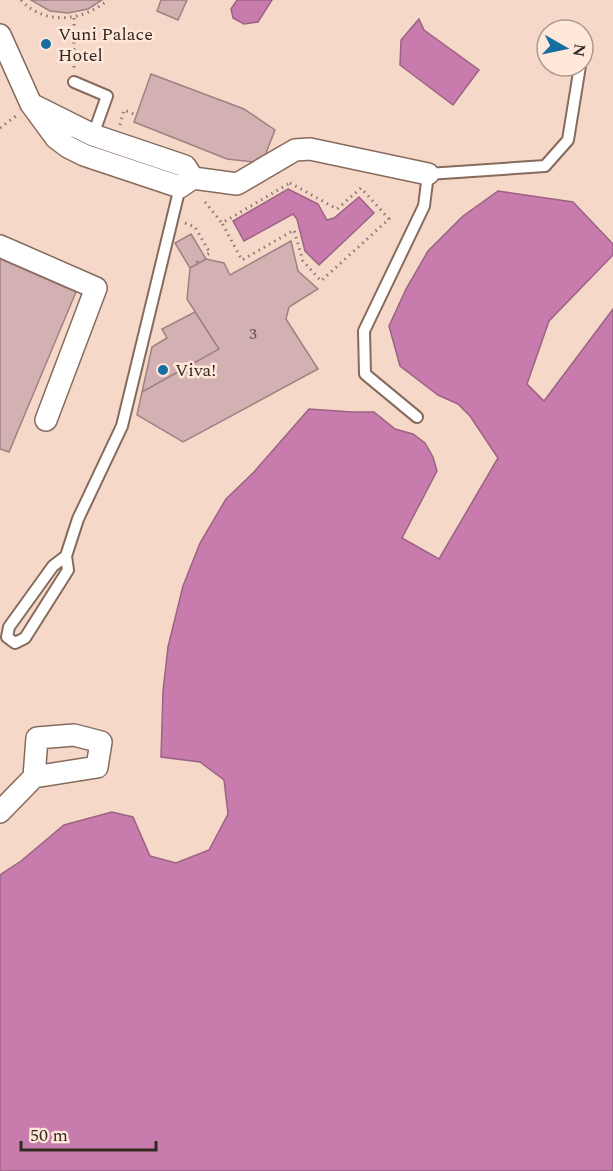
<svg xmlns="http://www.w3.org/2000/svg" width="613" height="1171" font-family="Spectral,serif">
  <style>
    .water { fill: #c87cad; stroke: #9b6383; stroke-width: 1.5 }
    .building { fill: #d3b1b2; stroke: #a18081; stroke-width: 1.5 }
    .lines { fill: none; stroke-linecap: round; stroke-linejoin: round }
    .lane-casing { stroke: #866b5d; stroke-width: 14 }
    .street-casing { stroke: #866b5d; stroke-width: 24 }
    .path { stroke: #8d7a6f; stroke-width: 3; stroke-dasharray: 1.5 4.5; stroke-linecap: butt }
    .lane { stroke: #fff; stroke-width: 10 }
    .street { stroke: #fff; stroke-width: 21 }
    .poi-dot { fill: #146e9e; stroke: #ffe7d9; stroke-width: 2 }
    .labels { text-anchor: middle; dominant-baseline: central; stroke-width: 5; stroke-linejoin: round; paint-order: stroke }
    .number-label { font-size: 15px; fill: #5b4a46 }
    .poi-label { font-size: 18px; fill: #332822; stroke: #ffe7d9; text-anchor: start }
  </style>
  <rect width="100%" height="100%" fill="#f6d8c8"/>
  <path class="water" d="M237,0H272L258,22L244,24L233,18L231,9Z
    M419,19L424,30L479,70L453,105L400,65L401,40Z
    M288,189L318,204L327,220L334,218L359,197L374,213L319,265L305,251L297,219L293,214L244,241L233,221Z
    M498,191L573,202L613,244V255L549,321L527,384L544,401L613,309V1171H0V875L21,861L64,825L112,812L133,817L150,856L176,863L209,850L228,814L224,780L200,762L161,757L163,691L168,647L183,586L200,543L226,499L254,472L309,409L352,412H374L395,429L413,434L425,443L433,457L437,471L402,538L439,559L498,458L470,416L458,404L438,395L400,366L389,326L406,289L428,251L463,216Z"/>
  <path class="building" d="M31,0H102L88,9L68,13L50,11Z
    M161,0H187L178,20L157,11Z
    M151,74L244,109L275,130L262,163L227,159L134,122Z
    M191,234L206,259L190,268L175,243Z
    M291,241L298,271L318,289L289,307L286,319L318,369L183,442L137,415L142,392L219,349L187,299L190,268L206,259L224,263L230,275Z
    M0,259L76,292L9,452L0,449Z
    M195,312L219,349L142,392L152,347L167,338L162,329Z"/>
  <g class="lines">
    <g class="lane-casing">
      <path id="lane" d="M583,47V44
        M74,82L107,96L93,135
        M417,417L365,374L364,331L424,206L428,174L545,166L568,140L580,66
        M66,556L53,566L9,627L7,637L15,643L25,638L68,570L66,556L78,519L122,426L180,187"/>
    </g>
    <g class="street-casing">
      <path id="street" d="M0,35L31,104L56,138L68,147L84,155L180,187L193,178L237,184L295,150L310,149L428,174
        M33,105L93,135L185,166L193,178
        M0,246L96,288L46,420
        M0,812L34,777L97,767L101,742L74,735L37,738L34,777"/>
    </g>
    <path class="path" d="M21,0C45,26 83,21 108,0
      M74,18V68
      M120,125L124,110L136,115
      M0,128L16,116
      M290,183L337,209L361,188L389,219L321,281L303,261L294,230L242,260L222,223Z
      M205,202L222,223
      M185,223L195,227L210,253L204,256
      M197,261L198,264"/>
    <use href="#lane" class="lane"/>
    <use href="#street" class="street"/>
  </g>
  <g class="poi-dot">
    <circle cx="46" cy="44" r="6"/>
    <circle cx="163" cy="370" r="6"/>
  </g>
  <g class="labels">
    <g class="number-label">
      <text x="253" y="334">3</text>
    </g>
    <g class="poi-label">
      <text x="58" y="34">Vuni Palace<tspan x="58" dy="21">Hotel</tspan></text>
      <text x="175" y="370">Viva!</text>
    </g>
  </g>
  <g transform="translate(565 48) rotate(99)"><circle r="28" fill="#ffe7d9" stroke="#ad9b90" stroke-width="1.5"/>
  <path d="M0-4.5L10 22L0 15L-10 22Z" fill="#146e9e"/>
  <text y="-9" font-size="16" font-weight="bold" text-anchor="middle" fill="#332822">N</text>
  </g>
  <path d="M21 1141v9h135v-9" fill="none" stroke="#332822" stroke-width="3"/>
  <text x="30" y="1141" font-size="18" fill="#332822" stroke="#ffe7d9" stroke-width="4.5" paint-order="stroke">50 m</text>
</svg>
